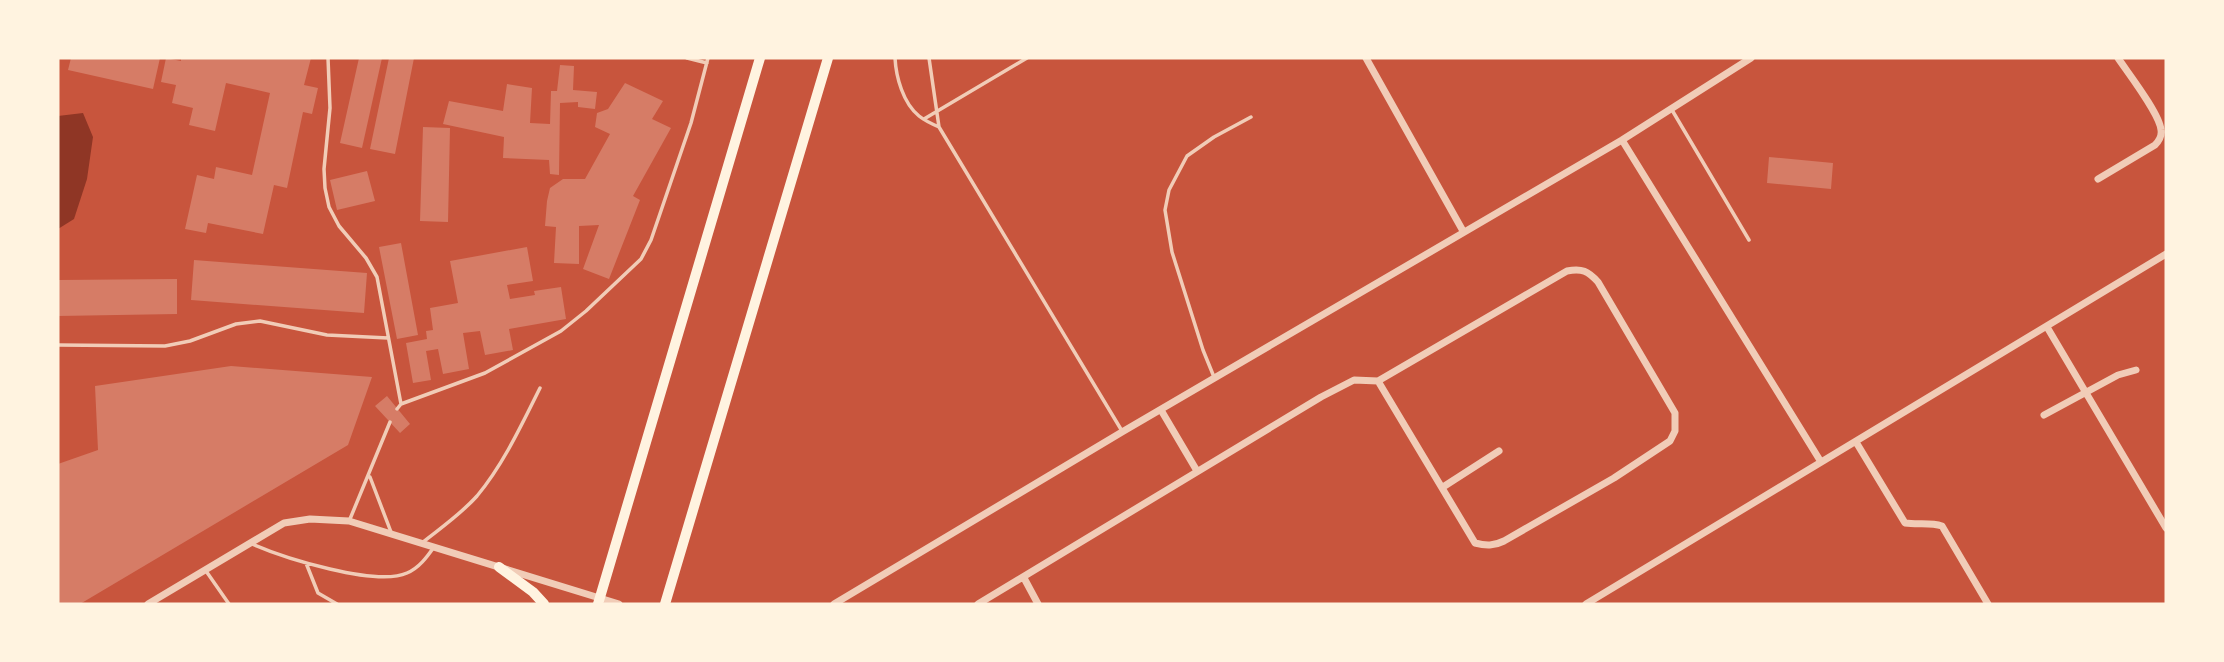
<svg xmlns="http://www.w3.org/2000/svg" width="2224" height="662" font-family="'Space Grotesk',sans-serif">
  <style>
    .water { fill: #8f3625 }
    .building { fill: #d67c66 }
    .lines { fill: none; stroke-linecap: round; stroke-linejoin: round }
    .service { stroke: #f1ccb7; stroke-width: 3.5 }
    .minor { stroke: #f1ccb7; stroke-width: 7 }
    .secondary { stroke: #fff3e0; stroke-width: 10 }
  </style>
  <rect width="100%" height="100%" fill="#c8553d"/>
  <path class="water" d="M83,113L93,137L87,179L74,219L58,229V116Z"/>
  <path class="building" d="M71,58H160L153,89L68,70Z
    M166,58L181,61V58H311L304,85L318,88L312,114L303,112L287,188L274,185L263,234L208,223L206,233L185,229L197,175L214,179L216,167L252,175L270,93L226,83L215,131L189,125L193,108L172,103L176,85L161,82Z
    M359,58H382L362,148L340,143Z
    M389,58H414L395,154L370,149Z
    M560,65L574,66L573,90L597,92L595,109L578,107V102L560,103L559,175L550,174L549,160L503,158L504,137L443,124L449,101L503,111L507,84L532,88L530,123L550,124L551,91H557Z
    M625,83L663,101L652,119L671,128L633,196L640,200L609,279L583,269L599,225L579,226V264L554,263L556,227L545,226L547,201L550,188L563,179H585L610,134L595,127L597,113L608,109Z
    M423,127L450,128L448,222L420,221Z
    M1769,157L1833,163L1831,189L1767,183Z
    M367,171L375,201L337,210L330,180Z
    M401,243L418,335L397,339L379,247Z
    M527,247L533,281L507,285L510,299L535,295L534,291L561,287L566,319L509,329L513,350L485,355L480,331L463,333L469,369L443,374L438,349L426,351L431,380L413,383L406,343L427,339L426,331L433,330L430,308L458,303L450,261Z
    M194,260L367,273L364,313L191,300Z
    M177,279V314L58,316V280Z
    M231,366L372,377L348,445L80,604H58V464L98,450L95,386Z
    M387,396L410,424L400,433L375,406Z"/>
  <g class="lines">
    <path class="service" d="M328,58L330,108L324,169L325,188L329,207L339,226L366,258L377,277L401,404L397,409
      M687,58L707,63
      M895,58C896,77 903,103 919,116C924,120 932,124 939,127
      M929,58L939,127L1122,431
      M1672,110L1749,240
      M924,119L1027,58
      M58,345L165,346L190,341L236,324L260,321L327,335L388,338
      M1214,377L1203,350L1172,252L1165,210L1169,190L1187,156L1214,137L1251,117
      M401,404L485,373L561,331L586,311L641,259L651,240L691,123L708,58
      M370,477L391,532
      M350,519L390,422
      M423,542C442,527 461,514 477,496C503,465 522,424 540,388
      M252,544C284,558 376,587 407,573C419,568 427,557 434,547
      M306,563L318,593L337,604
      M206,571L229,604"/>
    <path class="minor" d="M1366,58L1463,231
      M1622,140L1821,462
      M2098,179L2155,145C2159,141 2162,136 2161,130C2160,114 2128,73 2118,58
      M2047,327L2166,528
      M1161,410L1197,471
      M2044,415L2118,375L2136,370
      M1856,442L1905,523C1918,525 1930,522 1942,526L1988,604
      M1443,487L1499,451
      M1024,578L1038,604
      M148,604L284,523L310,519L349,521L619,604
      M834,604L1122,432L1622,140L1751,58
      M978,604L1321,397L1354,380L1378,381L1567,271C1582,268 1588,271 1598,282L1675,413V431L1670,441L1614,478L1504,541C1494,546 1486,546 1475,543L1378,381
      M1586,604L2166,254"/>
    <path class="secondary" d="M499,567L533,592L544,604
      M598,604L760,58
      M665,604L828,58"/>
  </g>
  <rect width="2224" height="662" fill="none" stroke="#fff3e0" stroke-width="119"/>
</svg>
